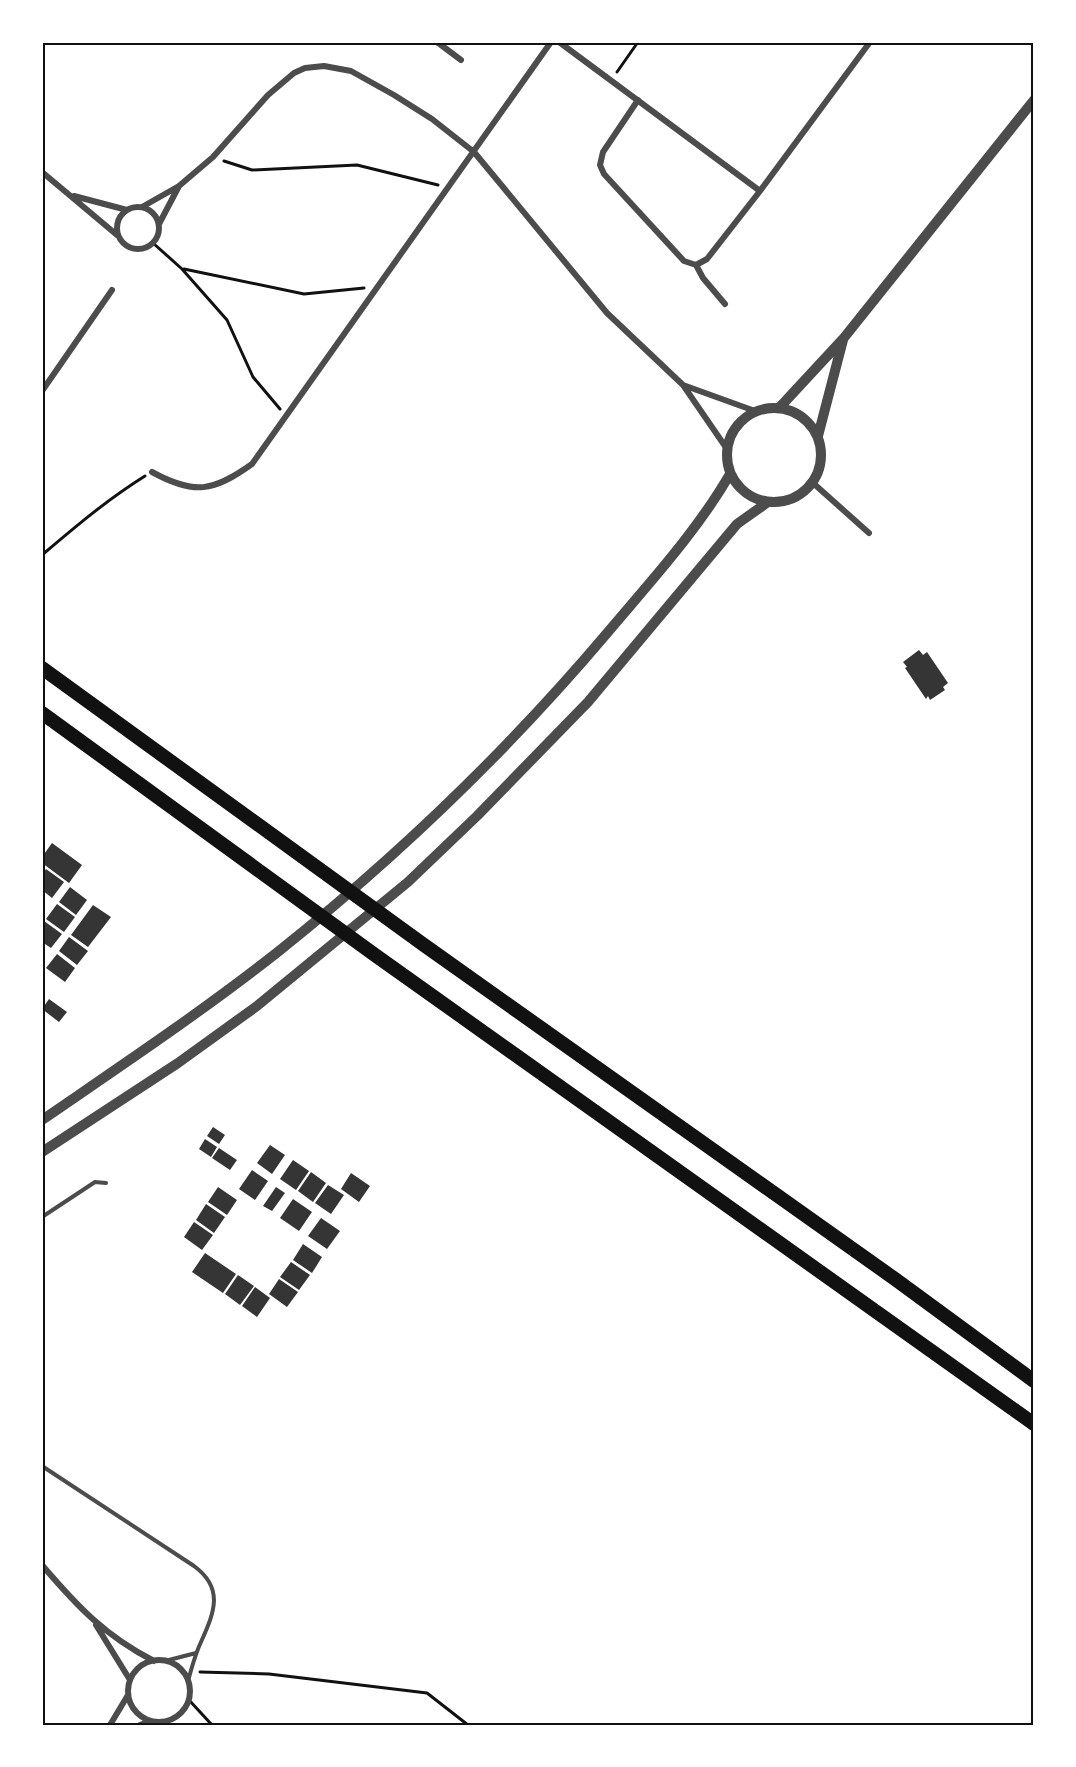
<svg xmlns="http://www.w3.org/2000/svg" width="1076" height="1767" font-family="'Fira Sans Condensed',sans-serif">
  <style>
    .building { fill: #353535 }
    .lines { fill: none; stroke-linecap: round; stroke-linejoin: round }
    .path { stroke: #111; stroke-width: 3 }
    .service { stroke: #4c4c4c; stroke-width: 4 }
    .minor { stroke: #4c4c4c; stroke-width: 6 }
    .tertiary { stroke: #4c4c4c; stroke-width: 10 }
    .trunk { stroke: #111; stroke-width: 14 }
    .neatline { fill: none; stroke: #111; stroke-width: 2 }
  </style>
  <rect width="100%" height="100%" fill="#fff"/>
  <path class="building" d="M919,650L923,655L927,652L948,683L943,687L945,690L930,700L928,696L926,699L905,668L907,667L903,662Z
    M52,843L82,865L69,883L42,863V857Z
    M46,869L64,882L52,898L42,890V875Z
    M70,887L87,900L76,915L59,902Z
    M57,904L75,917L64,932L46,919Z
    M93,905L111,917L88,947L71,935Z
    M44,921L62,934L51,948L42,942V924Z
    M69,937L88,951L77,965L59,951Z
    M57,954L75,968L65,982L46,968Z
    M49,999L67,1012L59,1022L42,1009Z
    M213,1127L225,1135L219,1144L207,1136Z
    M205,1139L217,1147L211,1157L199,1149Z
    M270,1145L285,1155L272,1174L257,1163Z
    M219,1148L237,1160L230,1170L212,1158Z
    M293,1160L309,1171L296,1190L280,1179Z
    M252,1170L268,1181L255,1200L239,1189Z
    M311,1172L326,1183L313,1202L298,1191Z
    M351,1173L370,1186L359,1202L341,1189Z
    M328,1185L344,1195L331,1214L315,1203Z
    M218,1187L237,1200L227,1215L208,1202Z
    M276,1187L285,1193L272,1211L263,1206Z
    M293,1199L312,1212L299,1231L280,1218Z
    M206,1204L225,1217L214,1233L196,1220Z
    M321,1218L340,1231L327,1249L308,1236Z
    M194,1222L213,1235L202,1250L184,1237Z
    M303,1244L322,1257L312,1273L293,1260Z
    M205,1253L236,1274L223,1293L192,1272Z
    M291,1262L310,1275L299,1290L280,1277Z
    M238,1275L254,1286L240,1305L225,1294Z
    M279,1279L298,1292L287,1307L269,1294Z
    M255,1287L270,1298L257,1317L242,1306Z"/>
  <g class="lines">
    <path class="path" d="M617,72L638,42
      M224,161L252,170L357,165L438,185
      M153,243L182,269L227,320L253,377L280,409
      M184,269L304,294L364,288
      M42,555C75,527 108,499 145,476
      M200,1672L269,1674L427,1693L468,1725
      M189,1700L212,1725"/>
    <path class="service" d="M42,1217L95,1182L106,1183
      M42,1466L194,1566C228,1591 211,1618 198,1649C194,1659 191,1670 188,1681
      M165,1661L196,1653"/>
    <path class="minor" d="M437,42L461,60
      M559,42L760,191L870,42
      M638,100L603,152L600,165L604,174L684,261L696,265L707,259L760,191
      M42,172L117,235
      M74,196L127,210
      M117 228a21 21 0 1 1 42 0a21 21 0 1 1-42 0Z
      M142,207L179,186L213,157L268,95L294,73L305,68L324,66L351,71L394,95L432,119L474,152L607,313L683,385L727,449
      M159,224L179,186
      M696,265L703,278L725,304
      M683,385L755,411
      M42,391L112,290
      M152,472C194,495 213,492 252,464L551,42
      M813,483L869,533
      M42,1565C77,1606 105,1636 154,1661
      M96,1625L130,1680
      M128 1691a31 31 0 1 1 62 0a31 31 0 1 1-62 0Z
      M110,1725L128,1695
      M140,1725L150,1721"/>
    <path class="tertiary" d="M780,407L843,339L1034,100
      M727 455a47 47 0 1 1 94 0a47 47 0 1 1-94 0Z
      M818,436L843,340
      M42,1120C122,1065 203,1011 279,951C398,856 510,748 608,632C651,581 697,531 730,474
      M42,1152L178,1063L257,1006L408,882L477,816L588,702L737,524L768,502"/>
    <path class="trunk" d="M42,668L424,945L895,1279L1034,1381
      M42,713L375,955L1034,1424"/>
  </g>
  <rect width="1076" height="1767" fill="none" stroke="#ffffff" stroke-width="87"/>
  <rect x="44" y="44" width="988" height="1680" class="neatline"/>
</svg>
